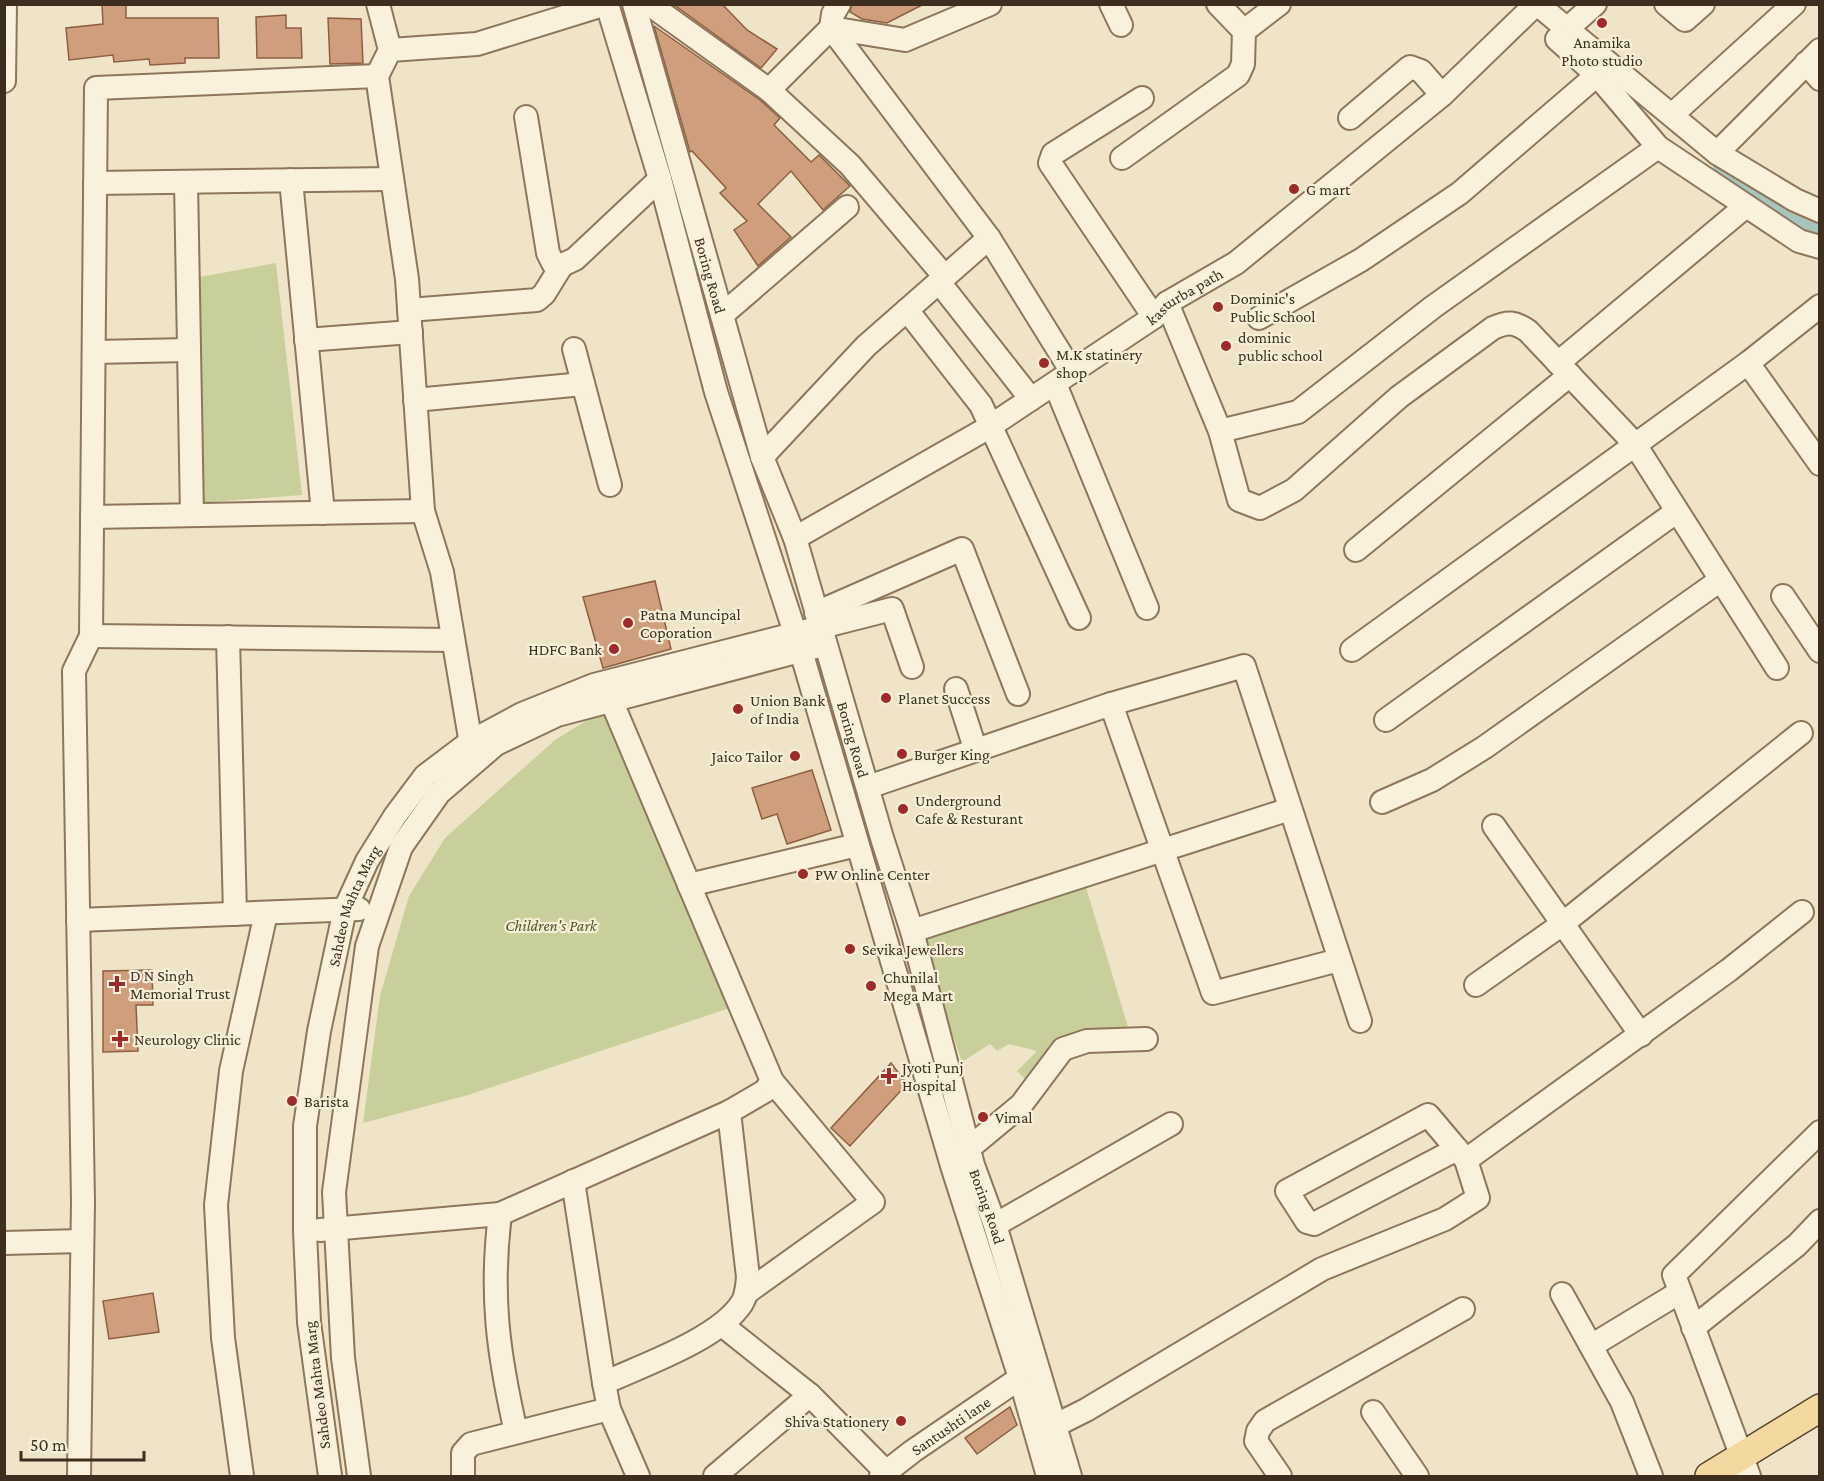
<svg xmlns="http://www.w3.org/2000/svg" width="1824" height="1481" font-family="'Crimson Pro',serif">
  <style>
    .green { fill: #c9cf9b }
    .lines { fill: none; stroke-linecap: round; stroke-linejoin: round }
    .river { stroke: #a9c4bc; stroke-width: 30 }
    .building { fill: #cf9f7d; stroke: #8d5f41; stroke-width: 1.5 }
    .minor-casing { stroke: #8d765c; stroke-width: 26 }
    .major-casing { stroke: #5b4430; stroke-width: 30 }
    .minor { stroke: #faf1dc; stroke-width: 22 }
    .major { stroke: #f3d9a0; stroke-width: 27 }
    .poi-dot { fill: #9e2a2b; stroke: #f7eed8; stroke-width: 2 }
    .labels { text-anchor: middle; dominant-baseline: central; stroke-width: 4.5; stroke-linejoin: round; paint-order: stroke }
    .poi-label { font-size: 16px; fill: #3d2e20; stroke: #f7eed8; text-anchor: start }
    .street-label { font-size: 16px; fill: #3d2e20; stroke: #f7eed8 }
    .park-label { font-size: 16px; font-style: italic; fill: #4d5a26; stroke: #f7eed8 }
  </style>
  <rect width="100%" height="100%" fill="#f0e4c8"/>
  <path class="green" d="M276,263L302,495L199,503L200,277Z
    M607,708L733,1007L468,1095L363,1123L380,996L409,896L445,838L555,740Z
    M1085,884L1131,1037H1087L1031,1085L1017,1071L1037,1051L1009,1044L997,1051L990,1044L962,1062L917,933Z"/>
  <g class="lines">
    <path class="river" d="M1728,169L1793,216L1820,223"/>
  </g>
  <path class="building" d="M102,4H126V18H218L219,58H185V63L150,65L149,59L114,62L113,55L69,60L66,28L103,24Z
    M673,4H722L747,30L777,49L761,68Z
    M852,4H924L887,23L862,19L850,12Z
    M286,15V28H301L302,58H257L256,17Z
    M328,18L361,19L363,63L330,64Z
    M654,26L760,100L780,118L774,125L811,162L819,155L850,186L823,210L791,171L758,204L791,237L758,266L734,230L747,221L720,193L726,188L692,151L690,152Z
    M655,581L671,649L603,668L583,597Z
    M812,770L831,830L787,844L777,814L762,819L752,788Z
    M152,970L153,1005H136L138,1051L103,1052V971Z
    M891,1063L907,1084L850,1146L831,1128Z
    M153,1293L159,1332L109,1339L103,1301Z
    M1010,1407L1017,1425L977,1454L965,1438Z"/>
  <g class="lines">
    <g class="minor-casing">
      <g id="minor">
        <path d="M378,4L390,50L377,76L407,279L423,511L442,572L473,756"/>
        <path d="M607,4L660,179L716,392L801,651L953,1169L1020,1378L1048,1476"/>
        <path id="s1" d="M634,4L762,457L795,538L882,838L912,931L973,1165L995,1225L1070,1476"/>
        <path d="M649,4L769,90L831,28L905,40L990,4"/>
        <path d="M839,4L833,14L831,28L989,238L1072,372"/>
        <path d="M1111,4L1121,25"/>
        <path d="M1218,4L1244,31L1279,4"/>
        <path d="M1537,4L1717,153L1795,200L1820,211"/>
        <path d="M1666,4L1685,20L1703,4"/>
        <path d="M1567,29L1595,4"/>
        <path d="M1557,39L1597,75L1658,147"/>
        <path d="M390,50L477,44L606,4"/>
        <path d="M1806,63L1820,79"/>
        <path d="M4,81L5,4"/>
        <path d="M769,90L850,165L945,277"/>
        <path d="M1142,98L1053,154L1050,163L1154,317"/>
        <path d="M1673,114L1794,4"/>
        <path d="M526,117L548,253L553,263L562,265L575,259L660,179"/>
        <path d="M1350,118L1410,67L1421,71L1442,95"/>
        <path d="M1717,153L1820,50"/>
        <path d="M1122,158L1238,75L1243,64L1244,31"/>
        <path d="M291,180L323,513"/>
        <path d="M186,182L192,515"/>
        <path d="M95,183L392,179"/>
        <path d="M939,282L1031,399"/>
        <path d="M1167,303L1220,431L1239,500L1260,508L1294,490L1399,397L1493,328C1508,321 1515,322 1528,331L1634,443L1777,668"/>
        <path d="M409,310L537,300L544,294L562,265"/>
        <path d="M907,310L981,405L1079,618"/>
        <path d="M722,315L847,207"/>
        <path d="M1259,318L1361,260L1460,193L1597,75"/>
        <path d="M306,340L411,332"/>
        <path d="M574,349L610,485"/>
        <path d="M94,352L189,350"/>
        <path d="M1558,363L1746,206"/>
        <path d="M1748,363L1820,464"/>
        <path d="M1055,384L1147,608"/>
        <path d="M415,400L583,384"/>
        <path d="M1220,431L1298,412L1433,307L1658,147L1799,241L1820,247"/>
        <path d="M762,457L866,346L989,238"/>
        <path d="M92,517L423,511"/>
        <path id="s2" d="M795,538L986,429L1154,317L1167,303L1236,263L1442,95L1536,4"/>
        <path d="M1356,550L1570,375"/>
        <path d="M1783,596L1820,651"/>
        <path d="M816,613L962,549L1018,694"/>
        <path d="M91,636L453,640"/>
        <path d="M228,637L235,914"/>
        <path d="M1352,650L1748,363L1820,306"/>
        <path d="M956,689L975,748"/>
        <path d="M1111,704L1213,993L1339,960"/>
        <path d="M1386,720L1676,512"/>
        <path d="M868,787L1111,704L1244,666L1360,1021"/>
        <path d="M1382,802L1432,780L1485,747L1719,581"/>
        <path d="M1494,826L1641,1035"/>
        <path d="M689,885L857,845"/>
        <path d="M78,920L359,909"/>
        <path d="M912,931L1290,809"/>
        <path d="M1476,985L1561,925L1801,733"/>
        <path d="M1457,1149L1314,1224L1307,1222L1287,1191L1428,1115L1466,1160"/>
        <path d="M957,1153L968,1149L1021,1105L1063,1049L1087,1041L1146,1039"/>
        <path d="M573,1181L604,1383L609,1409L638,1476"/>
        <path d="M500,1214C490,1295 498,1353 516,1432"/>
        <path d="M995,1225L1171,1124"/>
        <path d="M320,1230L500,1214L729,1112L765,1091L772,1081L611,700"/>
        <path d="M4,1243L82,1241"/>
        <path d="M746,1293L873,1202L772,1081"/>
        <path d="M1562,1294L1622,1402L1651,1476"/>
        <path d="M722,1325L810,1395L886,1472"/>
        <path d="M1693,1328L1797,1245L1820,1221"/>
        <path d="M1591,1346L1680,1292"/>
        <path d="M604,1383C643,1365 719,1339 742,1303C747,1295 747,1286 748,1277L729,1112"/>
        <path d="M1373,1412L1417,1476"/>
        <path d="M1040,1433L1086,1410L1322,1269L1445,1219L1478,1198L1466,1160L1729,970L1802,912"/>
        <path d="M79,1476L83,1202L74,671L91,636L96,88L377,76"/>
        <path d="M242,1476L223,1338L216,1205L231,1071L266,913"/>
        <path id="s3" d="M330,1476L309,1322L305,1231V1126L319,1031L345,909L367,861L395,816L425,776L470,742L522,714L594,685L892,609L912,667"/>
        <path d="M359,1476L343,1358L334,1192L367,946L401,847L439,793L496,744L557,715L815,647"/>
        <path d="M463,1476V1453L471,1444L609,1409"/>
        <path d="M715,1476L810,1395"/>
        <path id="s4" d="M881,1476L913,1451L1020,1378"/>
        <path d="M1280,1476L1256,1441L1258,1431L1265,1421L1463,1309"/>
        <path d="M1749,1476L1674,1275L1820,1132"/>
      </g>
    </g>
    <g class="major-casing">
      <path id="major" d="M1709,1476L1820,1408"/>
    </g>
    <use href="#minor" class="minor"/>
    <use href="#major" class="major"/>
  </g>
  <g class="poi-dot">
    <circle cx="1602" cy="23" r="6"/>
    <circle cx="1294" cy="189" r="6"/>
    <circle cx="1218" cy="307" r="6"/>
    <circle cx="1226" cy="346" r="6"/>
    <circle cx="1044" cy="363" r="6"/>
    <circle cx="628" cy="623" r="6"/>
    <circle cx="614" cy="649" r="6"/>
    <circle cx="886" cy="698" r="6"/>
    <circle cx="738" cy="709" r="6"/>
    <circle cx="902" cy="754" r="6"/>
    <circle cx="795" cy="756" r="6"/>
    <circle cx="903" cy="809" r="6"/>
    <circle cx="803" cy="874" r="6"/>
    <circle cx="850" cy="949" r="6"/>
    <path d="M114 975h6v6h6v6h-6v6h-6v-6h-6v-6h6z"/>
    <circle cx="871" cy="986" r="6"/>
    <path d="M117 1030h6v6h6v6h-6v6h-6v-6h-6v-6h6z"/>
    <path d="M886 1067h6v6h6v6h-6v6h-6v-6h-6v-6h6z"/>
    <circle cx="292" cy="1101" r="6"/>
    <circle cx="983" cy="1117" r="6"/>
    <circle cx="901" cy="1421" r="6"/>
  </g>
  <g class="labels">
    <g class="poi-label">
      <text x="1602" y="42" text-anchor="middle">Anamika<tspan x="1602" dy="18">Photo studio</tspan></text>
      <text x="1306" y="189">G mart</text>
      <text x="1230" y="298">Dominic's<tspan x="1230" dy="18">Public School</tspan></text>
      <text x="1238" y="337">dominic<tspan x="1238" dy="18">public school</tspan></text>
      <text x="1056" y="354">M.K statinery<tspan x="1056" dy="18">shop</tspan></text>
      <text x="640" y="614">Patna Muncipal<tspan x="640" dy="18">Coporation</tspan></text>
      <text x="602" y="649" text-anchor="end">HDFC Bank</text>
      <text x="898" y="698">Planet Success</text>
      <text x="750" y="700">Union Bank<tspan x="750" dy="18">of India</tspan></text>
      <text x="914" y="754">Burger King</text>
      <text x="783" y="756" text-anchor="end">Jaico Tailor</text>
      <text x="915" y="800">Underground<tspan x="915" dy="18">Cafe &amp; Resturant</tspan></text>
      <text x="815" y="874">PW Online Center</text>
      <text x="862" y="949">Sevika Jewellers</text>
      <text x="130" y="975">D N Singh<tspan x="130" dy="18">Memorial Trust</tspan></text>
      <text x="883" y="977">Chunilal<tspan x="883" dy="18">Mega Mart</tspan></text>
      <text x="134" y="1039">Neurology Clinic</text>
      <text x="902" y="1067">Jyoti Punj<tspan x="902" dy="18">Hospital</tspan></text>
      <text x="304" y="1101">Barista</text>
      <text x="995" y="1117">Vimal</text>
      <text x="889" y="1421" text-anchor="end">Shiva Stationery</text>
    </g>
    <g class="street-label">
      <text stroke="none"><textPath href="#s1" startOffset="282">Boring Road</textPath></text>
      <text stroke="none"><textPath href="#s2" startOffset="459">kasturba path</textPath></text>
      <text stroke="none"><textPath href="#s1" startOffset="768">Boring Road</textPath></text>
      <text stroke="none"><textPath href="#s3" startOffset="578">Sahdeo Mahta Marg</textPath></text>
      <text stroke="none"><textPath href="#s1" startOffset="1254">Boring Road</textPath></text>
      <text transform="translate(317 1385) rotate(-97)">Sahdeo Mahta Marg</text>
      <text stroke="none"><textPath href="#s4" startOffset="86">Santushti lane</textPath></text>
    </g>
    <g class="park-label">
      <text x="551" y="925">Children's Park</text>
    </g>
  </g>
  <rect width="1824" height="1481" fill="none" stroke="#3d2e20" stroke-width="12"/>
  <path d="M21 1451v9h123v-9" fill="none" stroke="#3d2e20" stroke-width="3"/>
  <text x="30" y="1451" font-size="18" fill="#3d2e20" stroke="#f7eed8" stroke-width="4.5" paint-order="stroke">50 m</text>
</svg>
